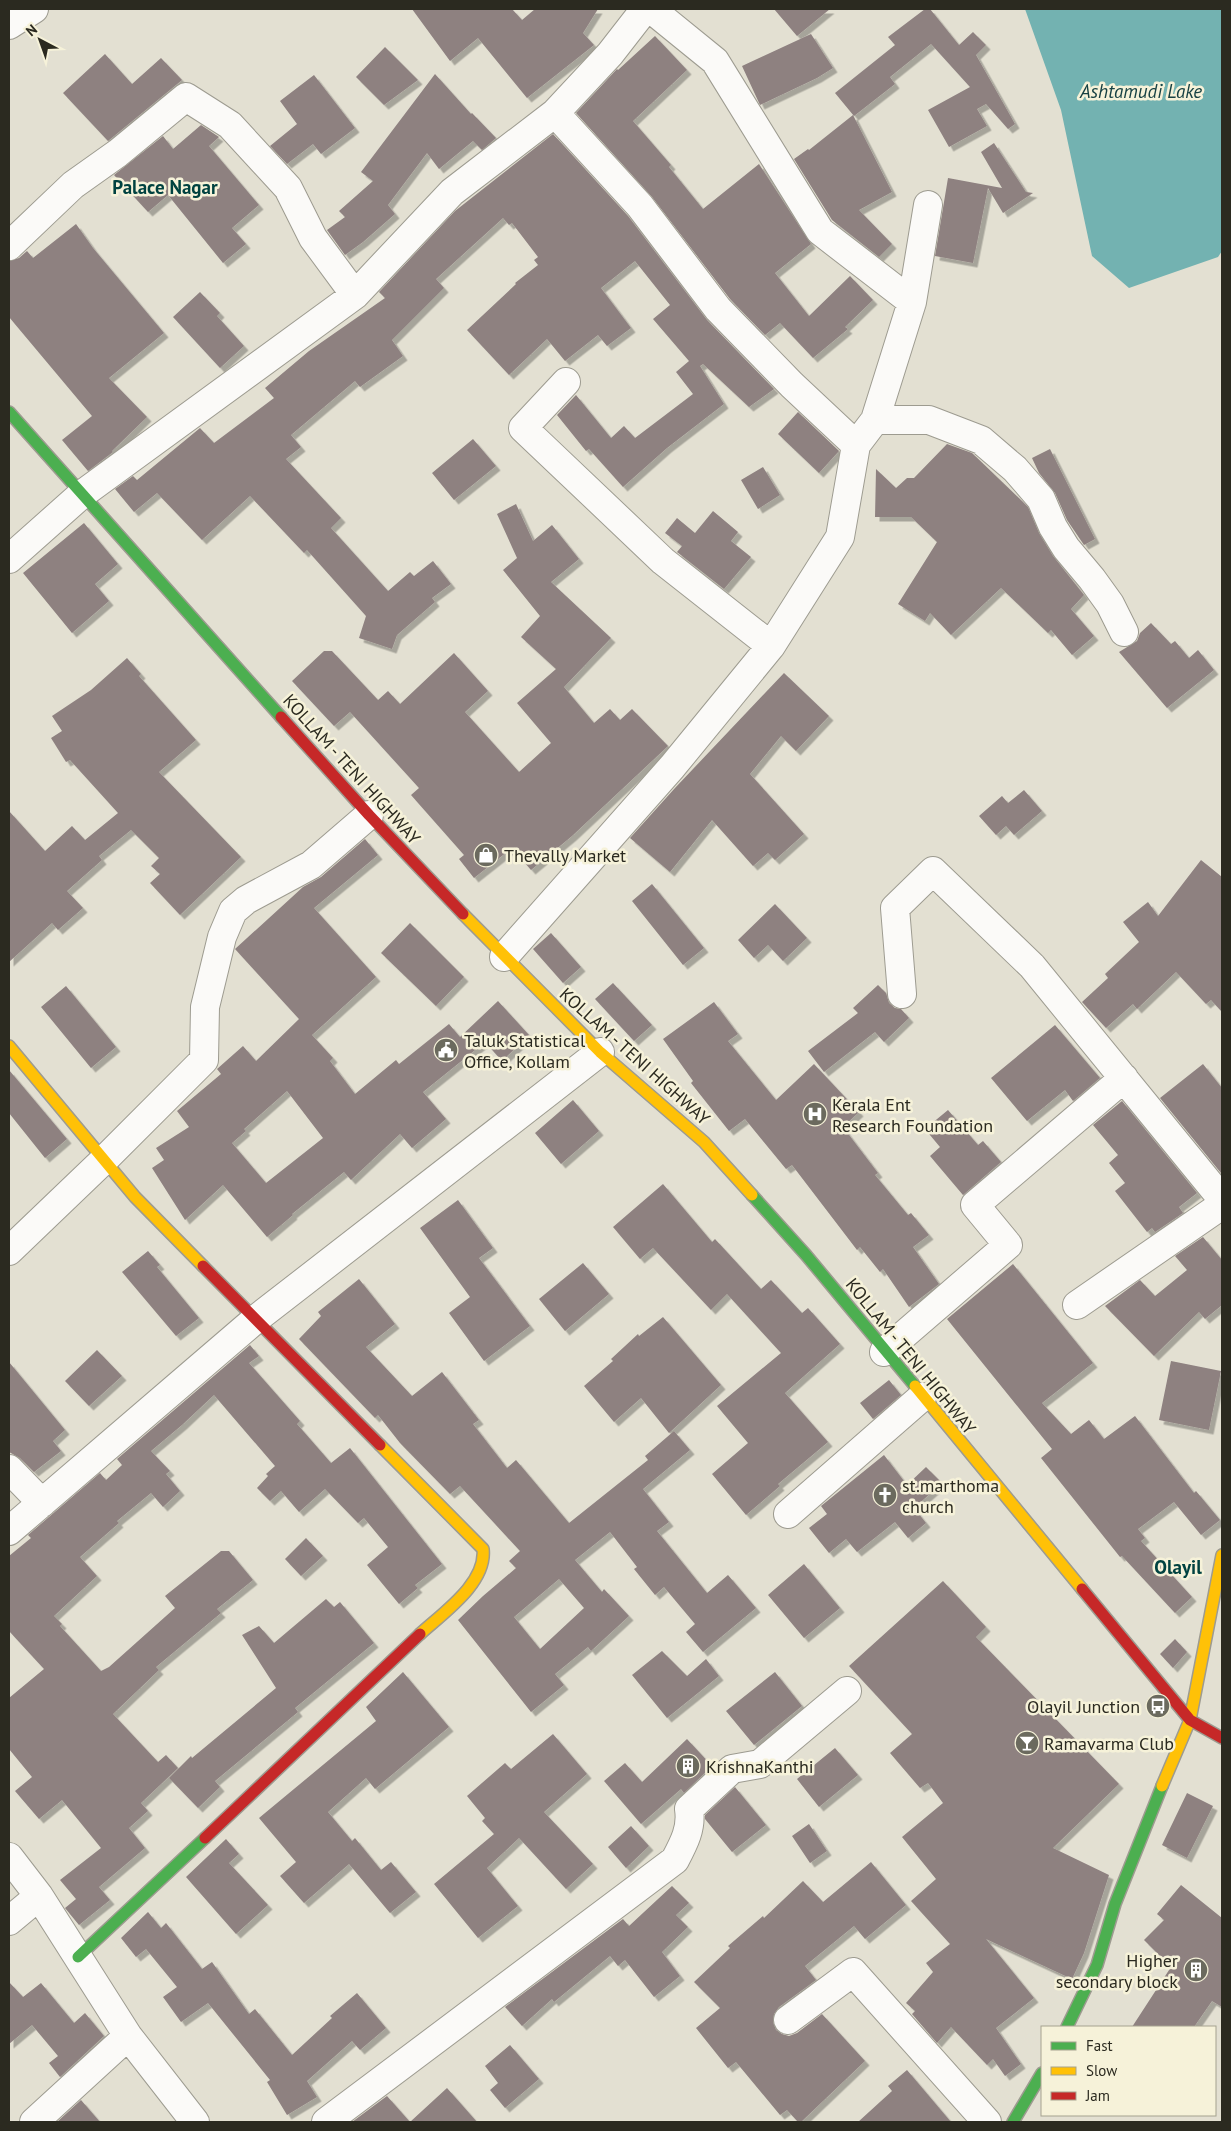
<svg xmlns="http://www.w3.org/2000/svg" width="1231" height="2131" font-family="'PT Sans',sans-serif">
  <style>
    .water { fill: #73b2b1 }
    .building { fill: #8e8180; fill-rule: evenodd; filter: url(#shadow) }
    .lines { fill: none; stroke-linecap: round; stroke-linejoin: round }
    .street-casing { stroke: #9d9b90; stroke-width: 30 }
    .fast-casing { stroke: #9d9b90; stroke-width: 14 }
    .slow-casing { stroke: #9d9b90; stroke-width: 14 }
    .jam-casing { stroke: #9d9b90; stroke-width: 14 }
    .street { stroke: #fbfaf8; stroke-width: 28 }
    .fast { stroke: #4caf50; stroke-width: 11 }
    .slow { stroke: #ffc107; stroke-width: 11 }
    .jam { stroke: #c62828; stroke-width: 11 }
    .labels { text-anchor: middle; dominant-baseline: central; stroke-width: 5; stroke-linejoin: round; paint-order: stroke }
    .street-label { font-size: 18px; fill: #2b2a20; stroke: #f6f2d9 }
    .poi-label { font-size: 18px; fill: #2b2a20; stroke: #f6f2d9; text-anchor: start }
    .water-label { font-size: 19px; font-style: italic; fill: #174143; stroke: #f6f2d9 }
    .neighbourhood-label { font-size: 19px; font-weight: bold; fill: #004240; stroke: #f6f2d9 }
  </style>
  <defs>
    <filter id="shadow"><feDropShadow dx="4.5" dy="4.5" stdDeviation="0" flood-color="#0004"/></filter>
  </defs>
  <rect width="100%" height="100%" fill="#e3e0d2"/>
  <path class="water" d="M1025,9H1222V251L1218,257L1129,288L1092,256L1061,110Z"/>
  <path class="building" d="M412,9H512L522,20L535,9H598L583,33L594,45L527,98L478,38L450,61Z
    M774,9H830L797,36Z
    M925,9H930L959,45L973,32L986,45L976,55L1015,124L1008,129L986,104L977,109L987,126L949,147L928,110L970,87L931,44L890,77L895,84L854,116L835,93L895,45L888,37Z
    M811,34L833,68L817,78L760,105L742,66Z
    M655,36L687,70L633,121L671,165L669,167L703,209L759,164L811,244L775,273L809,316L850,276L873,300L845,327L848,329L813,358L780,323L765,335L730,299L652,197L576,113L617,69L618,70Z
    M385,47L418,80L384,105L356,77Z
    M105,54L132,84L161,58L182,80L108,141L63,93Z
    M435,74L471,114L472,113L496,138L482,150L473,141L439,169L427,153L388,205L395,214L363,242L345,255L327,230L345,217L339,211L373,181L361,172Z
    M314,75L355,128L321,154L313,144L287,164L270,146L297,124L280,101Z
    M853,115L892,192L859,210L892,244L879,257L832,220L794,159L808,149L809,150Z
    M201,125L219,137L209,146L259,205L232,228L246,244L223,263L168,195L148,212L114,175L163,136L173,149Z
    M553,134L628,216L707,320L774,389L749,407L703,364L700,366L724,404L667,448L623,487L589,449L586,451L557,415L576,395L611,438L624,426L635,438L693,394L676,372L689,361L653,319L670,305L635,261L601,288L631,328L607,346L598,335L565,361L547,339L509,375L467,330L516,284L515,283L538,265L534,260L538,257L512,223L509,225L503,218L436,279L444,288L392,340L403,356L360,387L355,381L291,435L301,447L286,459L341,518L331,528L388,591L410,572L414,576L433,561L451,584L432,598L435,602L397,635L392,649L359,638L366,616L307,550L304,553L250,496L202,540L157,493L134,512L115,489L133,476L137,480L200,428L214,443L274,398L265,388L309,351L385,298L379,292L455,211Z
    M994,143L1026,192L1033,193L1003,213L988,188L973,263L935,256L948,178L1002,188L981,152Z
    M76,224L93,248L164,333L109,378L147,417L112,451L113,452L88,471L62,440L92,416L9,317V261L19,258L27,251L33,258Z
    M200,292L220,313L217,316L244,346L220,368L173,317Z
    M798,412L839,451L819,473L778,434Z
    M473,439L496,466L454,500L432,473Z
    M947,444L972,453L1022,501L1028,507L1039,533L1053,556L1084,595L1071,609L1094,636L1072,655L1051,630L1048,633L1001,588L951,635L930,613L925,621L898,604L937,542L911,517H875L876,469L896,488L907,478H914Z
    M1050,449L1095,539L1084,545L1067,520L1055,493L1039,473L1032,458Z
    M763,467L780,495L758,509L741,480Z
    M516,504L533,541L552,525L579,559L551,582L611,638L564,687L594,723L610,709L620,720L632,709L668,746L572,836L531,870L512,848L474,878L459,859L464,855L411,795L419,788L350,712L334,726L292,681L324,651H332L378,700L388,691L400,704L454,653L488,691L465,712L519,772L551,743L517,703L556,669L521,637L540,616L503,570L517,558L497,514Z
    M713,511L738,532L731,541L751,557L724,589L677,552L682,546L665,533L677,518L695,533Z
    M84,523L118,564L95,584L109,601L72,633L23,573Z
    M1151,623L1171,644L1175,641L1189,658L1198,650L1214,670L1167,708L1119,652L1137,641L1140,633Z
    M127,658L141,674L139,676L196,740L159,772L241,857L180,915L150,883L160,874L151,866L159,858L131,830L99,856L102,860L67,891L83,908L58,930L52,923L9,962V811L45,851L72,826L85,840L118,813L70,760L66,762L51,738L62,731L52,716L91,690Z
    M784,673L829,716L796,751L781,736L750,774L804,834L775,860L768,853L753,866L712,820L670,872L630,838L675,788Z
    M1024,790L1042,811L1014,835L1006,826L996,835L979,816L1002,796L1008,803Z
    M365,839L378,855L314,908L376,977L312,1035L333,1058L330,1061L355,1094L396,1060L399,1064L449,1024L460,1037L498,1001L529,1035L502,1061L485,1042L423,1092L446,1119L412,1148L400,1134L351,1180L344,1172L292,1214L293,1215L267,1237L223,1185L185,1220L152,1168L164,1160L156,1148L189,1127L177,1111L221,1074L217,1069L243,1046L256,1061L299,1019L235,949L303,887L321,877ZM287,1091L323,1138L266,1183L232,1143L246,1131L244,1129Z
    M1201,860L1222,877V1012L1211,1000L1206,1004L1176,972L1137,1009L1133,1004L1106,1028L1082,1002L1108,978L1105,974L1139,942L1123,922L1148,902L1158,916Z
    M652,884L704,948L683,965L632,901Z
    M775,904L807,938L783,961L768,945L754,958L738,940Z
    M410,923L464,977L436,1006L381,953Z
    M551,933L581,967L563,983L533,949Z
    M613,983L652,1025L634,1041L595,999Z
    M878,985L886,993L889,1003L895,1008L901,1009L909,1018L884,1042L875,1032L824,1072L808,1051L858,1013L853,1008Z
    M66,986L116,1047L91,1068L41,1007Z
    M714,1002L738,1034L728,1041L776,1100L814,1064L859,1112L843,1127L878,1173L875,1175L908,1215L911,1213L929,1235L913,1247L939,1284L909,1307L883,1269L880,1272L860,1247L857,1250L792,1165L786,1169L745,1119L729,1131L691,1083L693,1081L663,1039Z
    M1055,1025L1100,1078L1073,1101L1065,1090L1027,1121L991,1078Z
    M1203,1064L1222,1088L1221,1173L1160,1098Z
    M9,1070L67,1139L45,1158L9,1113Z
    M573,1100L599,1131L561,1164L535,1133Z
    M1122,1101L1197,1193L1179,1207L1183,1213L1155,1232L1152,1228L1147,1232L1115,1191L1125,1183L1109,1163L1118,1155L1093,1125Z
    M948,1110L978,1145L983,1141L1001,1162L963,1195L930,1156L940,1147L925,1129Z
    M663,1184L712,1242L715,1239L761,1289L771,1280L802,1313L808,1308L840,1344L785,1393L828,1442L778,1484L780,1486L746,1515L712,1474L748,1443L717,1406L781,1353L727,1294L711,1310L653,1248L640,1259L613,1227Z
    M458,1200L493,1248L479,1258L530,1326L484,1361L449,1313L470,1297L420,1228Z
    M1203,1237L1222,1260V1305L1205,1319L1199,1312L1154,1356L1105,1306L1140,1280L1155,1296L1187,1270L1175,1256Z
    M148,1251L160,1265L157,1267L199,1318L176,1336L122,1272Z
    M583,1263L609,1294L565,1331L539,1299Z
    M1013,1264L1093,1363L1042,1403L1071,1434L1089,1420L1104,1439L1135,1416L1194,1493L1196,1491L1220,1520L1201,1535L1174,1502L1138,1529L1145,1538L1141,1541L1192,1597L1175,1613L1122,1556L1120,1557L1041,1458L1052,1449L947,1319Z
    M359,1279L395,1324L366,1347L412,1396L442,1372L479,1420L473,1424L507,1468L516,1460L569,1523L648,1460L645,1456L674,1431L690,1450L643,1489L669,1522L657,1531L707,1593L728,1575L756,1608L703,1652L686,1632L695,1624L664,1587L655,1595L634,1569L637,1567L610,1532L575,1560L602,1592L604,1589L629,1616L591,1651L588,1647L555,1674L564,1685L531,1712L458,1620L483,1596L516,1568L509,1561L520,1551L460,1486L450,1494L400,1443L378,1415L375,1418L299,1339L321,1316L318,1312ZM559,1579L584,1608L540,1649L514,1617Z
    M663,1317L721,1385L669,1433L641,1398L614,1422L584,1386L613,1361L611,1359L638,1334L639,1336Z
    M250,1345L259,1356L249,1363L300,1421L297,1424L331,1463L350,1448L442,1564L415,1585L418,1588L399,1604L367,1565L388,1547L364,1518L358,1523L325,1489L299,1512L281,1491L270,1501L257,1488L268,1476L266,1474L275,1466L214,1395L182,1425L151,1451L170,1471L166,1474L180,1491L163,1507L151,1493L117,1521L119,1523L80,1557L97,1576L54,1616L62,1624L60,1626L101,1671L109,1667L175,1608L165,1596L221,1551H229L253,1580L217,1609L221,1613L156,1667L159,1670L113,1714L158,1762L166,1755L178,1768L141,1803L148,1811L129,1828L145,1848L99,1887L110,1900L79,1925L65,1908L76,1899L60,1880L101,1848L62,1800L39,1819L15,1791L32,1777L9,1749V1698L44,1669L9,1631V1556L31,1538L28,1535L100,1473L106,1480L122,1465L117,1459Z
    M97,1350L122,1376L89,1406L65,1381Z
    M1171,1361L1221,1371L1209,1430L1159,1420Z
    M9,1362L65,1430L53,1441L61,1451L34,1472L20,1458L9,1452Z
    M889,1380L901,1395L873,1419L860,1403Z
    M884,1455L907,1485L926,1467L942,1483L914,1508L926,1523L908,1538L895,1522L857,1552L846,1539L829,1553L809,1528L827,1514L821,1506Z
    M306,1538L323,1556L301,1576L285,1559Z
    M804,1564L840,1608L804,1638L768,1595Z
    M943,1581L986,1627L976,1637L1119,1784L1053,1848L1109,1875L1084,1953L1072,1979L986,1939L1034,1998L996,2028L1021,2064L1005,2076L993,2059L987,2065L951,2027L937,2043L912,2014L915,2011L906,2003L933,1972L926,1963L950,1944L911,1901L936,1879L902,1837L943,1803L928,1783L920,1788L890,1753L912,1734L849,1666Z
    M326,1599L334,1607L340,1602L374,1643L295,1708L298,1712L215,1781L220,1787L198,1808L169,1778L191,1756L192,1758L276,1688L242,1635L259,1626L274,1643Z
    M1175,1639L1187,1652L1173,1668L1160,1654Z
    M662,1651L687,1676L706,1659L719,1676L667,1718L632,1675Z
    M403,1672L449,1727L375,1789L366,1778L328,1812L352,1841L355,1838L381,1870L391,1862L416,1892L390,1913L349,1864L304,1903L280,1876L296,1862L259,1818L376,1721L366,1707Z
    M775,1672L802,1706L754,1745L726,1711Z
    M553,1734L587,1774L544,1812L593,1864L566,1889L519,1838L487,1868L518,1906L478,1938L434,1884L494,1834L482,1821L485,1818L467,1796L505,1763L511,1769Z
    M687,1739L712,1766L684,1793L681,1789L641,1824L604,1781L625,1763L642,1782Z
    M835,1748L858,1775L819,1807L797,1779Z
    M735,1787L766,1825L732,1852L705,1819V1815Z
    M1187,1793L1213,1806L1187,1858L1162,1845Z
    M809,1824L827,1851L810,1863L792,1836Z
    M631,1826L649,1846L626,1868L608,1847Z
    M226,1839L239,1854L229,1863L268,1905L236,1934L186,1877Z
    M871,1862L906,1905L865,1939L854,1926L805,1966L816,1980L779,2007L774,2014L773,2022L776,2030L782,2034L789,2036L797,2033L822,2014L865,2061L801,2122H798L787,2110L780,2115L736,2062L728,2068L696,2028L720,2008L694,1982L730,1948L728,1946L763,1916L764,1918L803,1881L823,1902Z
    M1181,1885L1222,1918V2007L1212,2001L1194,2027H1132L1171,1967L1144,1940L1164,1920L1157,1914Z
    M672,1886L689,1903L676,1915L688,1927L662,1952L680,1976L654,1997L625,1960L618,1966L610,1956L554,2002L552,1999L522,2026L505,2007L623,1919L629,1926Z
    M148,1912L161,1928L166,1923L202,1969L212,1962L249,2014L255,2009L292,2055L332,2018L330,2016L357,1993L386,2028L360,2050L352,2041L307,2081L317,2097L287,2115L267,2082L270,2080L208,2003L181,2022L163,1997L177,1987L146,1949L136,1957L121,1938Z
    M9,1982L23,1997L41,1983L74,2023L85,2013L104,2036L60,2077L49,2063L58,2056L32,2025L9,2044Z
    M510,2045L539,2079L505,2108L490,2090L498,2083L485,2066Z
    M907,2070L951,2122H858L892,2091L888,2086Z
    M447,2088L477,2122H352L387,2096L410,2122Z
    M81,2100L100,2122H57Z"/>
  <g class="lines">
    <g class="street-casing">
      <path id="street" d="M651,9L715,61L820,231L912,302
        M9,25L34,9
        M555,113L640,206L718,309L792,385L856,445
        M9,246L73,185L118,153L186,97L230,125L288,188L313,238L355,295
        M566,382L523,428L663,561L771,646
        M875,420H929L981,440L1015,469L1041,499L1053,527L1066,548L1092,579L1110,604L1124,632
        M9,559L81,495L355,295L452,192L555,113L610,54L645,9
        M504,957L672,767L771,646L840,537L856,445L875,420L912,302L928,205
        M902,994L895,908L933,871L1032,966L1222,1199
        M9,1251L105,1159L204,1060L205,1007L222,937L233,911L246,900L311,865L369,815
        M1077,1305L1222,1205
        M884,1352L1008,1245L975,1205L1124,1078
        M9,1469L42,1503
        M788,1514L922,1397
        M9,1531L256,1319L600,1052
        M9,1857L39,1896L128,2036
        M9,1921L39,1896
        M788,2020L853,1972L987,2122
        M34,2122L128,2036L195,2122
        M326,2122L675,1860C684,1843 692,1828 689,1809L732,1769L760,1764L847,1691"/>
    </g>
    <g class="fast-casing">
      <path id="fast" d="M9,412L281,717
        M752,1195L806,1255L915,1386
        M78,1957L205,1838
        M1067,2027L1097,1965L1115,1904L1162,1786
        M1013,2122L1042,2073"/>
    </g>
    <g class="slow-casing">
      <path id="slow" d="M463,914L600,1052L704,1142L752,1195
        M9,1046L135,1197L203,1266
        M915,1386L1082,1589
        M380,1445L483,1549C487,1583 443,1613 420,1634
        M1162,1786L1190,1720L1222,1555"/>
    </g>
    <g class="jam-casing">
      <path id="jam" d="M281,717L369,815L463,914
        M203,1266L380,1445
        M1082,1589L1190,1720L1222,1738
        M205,1838L420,1634"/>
    </g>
    <use href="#street" class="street"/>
    <use href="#fast" class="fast"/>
    <use href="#slow" class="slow"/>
    <use href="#jam" class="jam"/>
  </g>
  <defs>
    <g id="shop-disc" transform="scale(1.25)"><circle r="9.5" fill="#6b6a5e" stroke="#f6f2d9"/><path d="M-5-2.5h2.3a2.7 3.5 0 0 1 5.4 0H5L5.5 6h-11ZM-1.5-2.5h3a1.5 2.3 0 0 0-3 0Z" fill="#fff"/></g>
    <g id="civic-disc" transform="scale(1.25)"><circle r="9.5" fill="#6b6a5e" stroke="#f6f2d9"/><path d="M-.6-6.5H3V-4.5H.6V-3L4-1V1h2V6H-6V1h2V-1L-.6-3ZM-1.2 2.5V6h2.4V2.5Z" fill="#fff"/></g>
    <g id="hospital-disc" transform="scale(1.25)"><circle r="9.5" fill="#6b6a5e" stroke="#f6f2d9"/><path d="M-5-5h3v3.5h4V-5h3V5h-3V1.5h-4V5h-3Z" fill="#fff"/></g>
    <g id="church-disc" transform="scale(1.25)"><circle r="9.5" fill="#6b6a5e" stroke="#f6f2d9"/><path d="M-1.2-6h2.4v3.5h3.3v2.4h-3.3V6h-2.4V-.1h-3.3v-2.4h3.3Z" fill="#fff"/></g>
    <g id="bus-disc" transform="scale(1.25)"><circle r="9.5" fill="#6b6a5e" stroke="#f6f2d9"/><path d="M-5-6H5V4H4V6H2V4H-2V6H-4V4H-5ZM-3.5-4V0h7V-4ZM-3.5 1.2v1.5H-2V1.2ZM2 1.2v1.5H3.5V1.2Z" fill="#fff"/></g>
    <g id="bar-disc" transform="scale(1.25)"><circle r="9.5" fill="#6b6a5e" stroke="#f6f2d9"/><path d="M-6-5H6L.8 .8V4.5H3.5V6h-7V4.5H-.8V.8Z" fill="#fff"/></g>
    <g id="building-disc" transform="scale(1.25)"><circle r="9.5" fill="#6b6a5e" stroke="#f6f2d9"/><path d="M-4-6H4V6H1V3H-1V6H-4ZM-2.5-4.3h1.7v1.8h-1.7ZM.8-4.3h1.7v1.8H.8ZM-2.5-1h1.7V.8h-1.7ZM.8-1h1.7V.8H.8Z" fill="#fff"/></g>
  </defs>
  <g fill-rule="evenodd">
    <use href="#shop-disc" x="486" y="855"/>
    <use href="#civic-disc" x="446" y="1050"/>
    <use href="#hospital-disc" x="815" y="1114"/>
    <use href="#church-disc" x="885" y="1495"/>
    <use href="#bus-disc" x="1158" y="1706"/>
    <use href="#bar-disc" x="1027" y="1743"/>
    <use href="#building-disc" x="688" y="1766"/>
    <use href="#building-disc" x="1196" y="1970"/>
  </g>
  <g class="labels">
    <g class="street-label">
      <text transform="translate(352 769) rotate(48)">KOLLAM - TENI HIGHWAY</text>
      <text transform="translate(635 1056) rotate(42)">KOLLAM - TENI HIGHWAY</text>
      <text transform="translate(911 1356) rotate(51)">KOLLAM - TENI HIGHWAY</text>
    </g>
    <g class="poi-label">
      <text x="504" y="855">Thevally Market</text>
      <text x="464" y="1040">Taluk Statistical<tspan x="464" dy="21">Office, Kollam</tspan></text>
      <text x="832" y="1104">Kerala Ent<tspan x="832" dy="21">Research Foundation</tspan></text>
      <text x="902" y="1485">st.marthoma<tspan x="902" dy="21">church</tspan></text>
      <text x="1140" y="1706" text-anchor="end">Olayil Junction</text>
      <text x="1044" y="1743">Ramavarma Club</text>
      <text x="706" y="1766">KrishnaKanthi</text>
      <text x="1178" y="1960" text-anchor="end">Higher<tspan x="1178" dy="21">secondary block</tspan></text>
    </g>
    <g class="water-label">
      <text x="1141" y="91">Ashtamudi Lake</text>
    </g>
    <g class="neighbourhood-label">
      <text x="165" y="187">Palace Nagar</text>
      <text x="1178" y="1567">Olayil</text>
    </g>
  </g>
  <rect width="1231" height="2131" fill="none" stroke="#2b2a20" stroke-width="20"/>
  <rect x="1041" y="2026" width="175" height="90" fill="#f6f2d9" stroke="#a5a28f"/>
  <rect x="1051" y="2042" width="25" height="8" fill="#4caf50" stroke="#a5a28f"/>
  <text x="1086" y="2051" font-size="15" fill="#2b2a20">Fast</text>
  <rect x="1051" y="2067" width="25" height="8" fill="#ffc107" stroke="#a5a28f"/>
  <text x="1086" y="2076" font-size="15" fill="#2b2a20">Slow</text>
  <rect x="1051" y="2092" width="25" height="8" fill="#c62828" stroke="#a5a28f"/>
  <text x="1086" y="2101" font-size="15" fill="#2b2a20">Jam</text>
  <g transform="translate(40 40) rotate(319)" stroke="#f6f2d9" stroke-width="4" paint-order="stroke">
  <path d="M0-4L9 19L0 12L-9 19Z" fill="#2b2a20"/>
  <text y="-8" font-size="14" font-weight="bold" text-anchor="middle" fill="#2b2a20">N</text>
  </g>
</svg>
